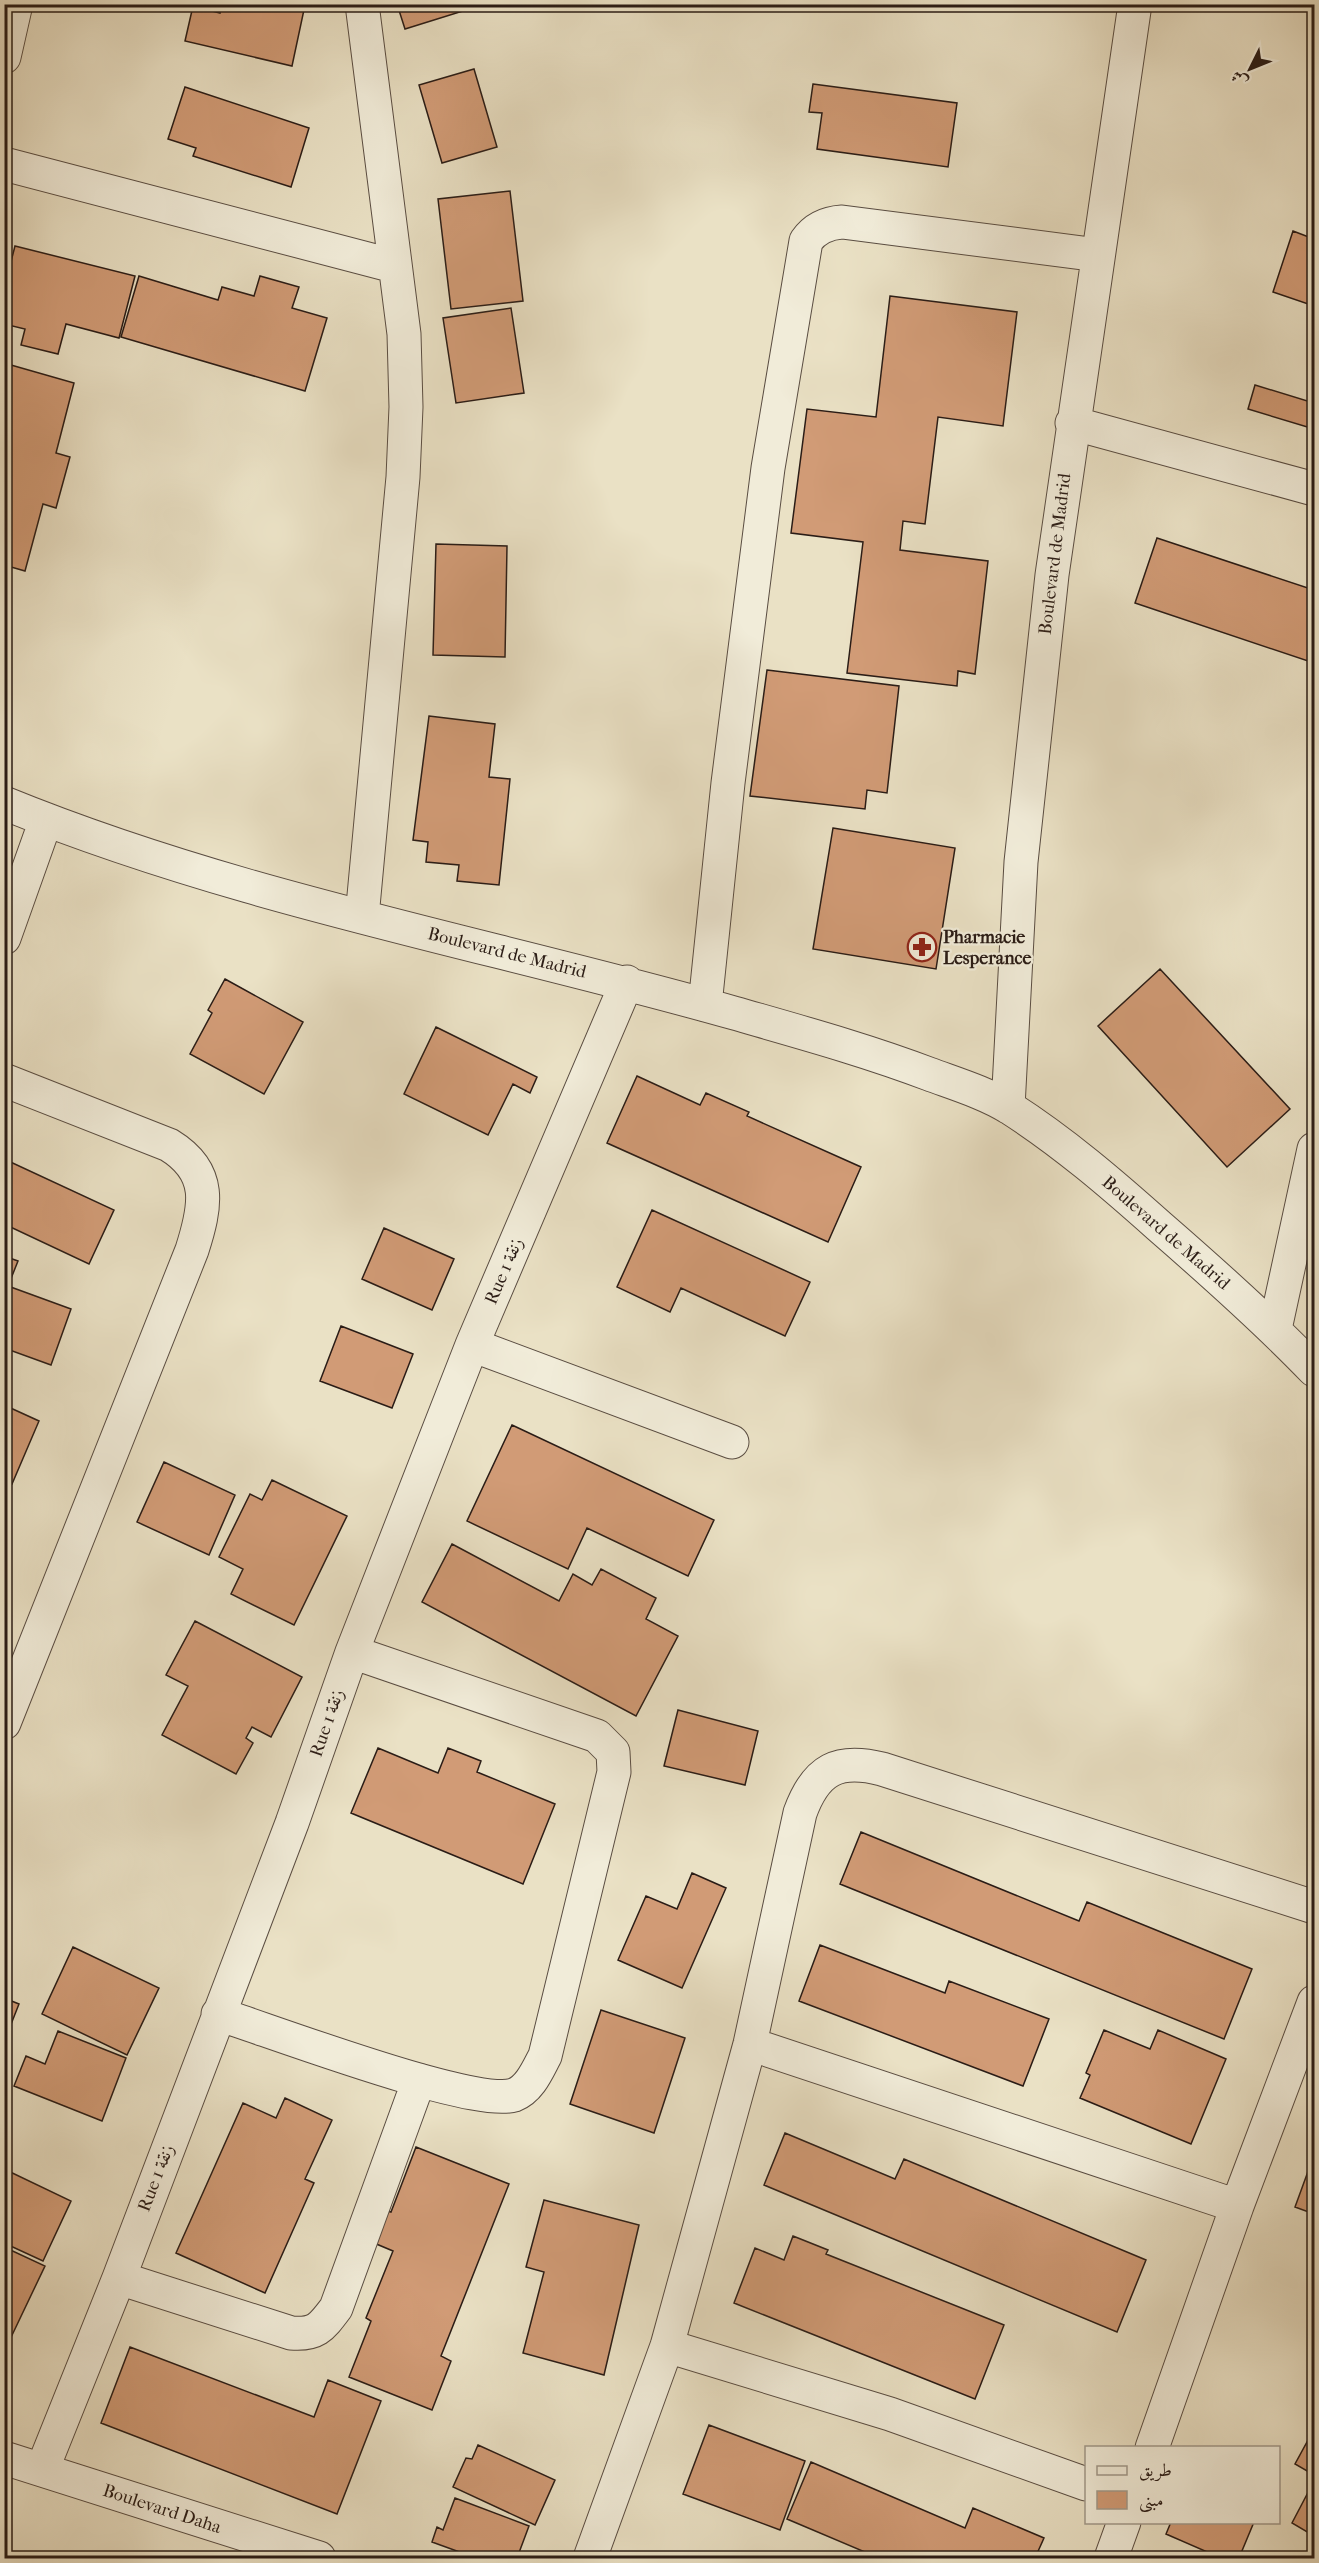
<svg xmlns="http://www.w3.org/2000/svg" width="1319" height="2563" font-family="'IM FELL French Canon',Amiri,serif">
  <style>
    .building { fill: #d19b76; stroke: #2a1c16; stroke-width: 1.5 }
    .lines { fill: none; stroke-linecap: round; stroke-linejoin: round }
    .minor-casing { stroke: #5a4d42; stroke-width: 35 }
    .minor { stroke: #f1ecd9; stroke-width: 33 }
    .labels { text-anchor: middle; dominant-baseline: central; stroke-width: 4.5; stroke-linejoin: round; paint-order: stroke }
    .street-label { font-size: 18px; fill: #2a1c16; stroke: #f1ecd9 }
    .poi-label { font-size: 18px; font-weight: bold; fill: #2a1c16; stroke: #f1ecd9; text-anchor: start }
  </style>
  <rect width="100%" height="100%" fill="#eae1c5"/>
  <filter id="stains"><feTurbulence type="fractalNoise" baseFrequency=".00333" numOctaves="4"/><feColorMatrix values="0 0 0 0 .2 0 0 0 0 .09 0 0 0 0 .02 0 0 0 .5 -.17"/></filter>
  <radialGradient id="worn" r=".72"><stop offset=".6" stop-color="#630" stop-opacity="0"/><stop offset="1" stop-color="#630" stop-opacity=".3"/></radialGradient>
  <path class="building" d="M222,4L305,5L292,66L185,41L193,6L220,13Z
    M397,4H479V6L405,29Z
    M474,69L497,147L442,163L419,85Z
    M813,84L957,103L948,167L817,149L822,113L809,112Z
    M185,87L309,128L291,187L193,156L196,148L168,139Z
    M510,191L523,301L451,309L438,199Z
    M1293,231L1314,239V306L1273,292Z
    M15,246L135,276L119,338L66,324L58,354L21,345L25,329L4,324V289Z
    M139,276L218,300L222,287L254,296L260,276L299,287L292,308L327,318L305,391L121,337Z
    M890,296L1017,312L1003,426L938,417L925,524L903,521L900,550L988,561L975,674L958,671L957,686L847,673L863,542L791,533L807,409L876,417Z
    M511,308L524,393L456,403L443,318Z
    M4,363L74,383L56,453L70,457L56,508L43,504L25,571L4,565Z
    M1255,385L1314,403V429L1248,409Z
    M1157,538L1314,590V663L1135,603Z
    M436,544L507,546L505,657L433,655Z
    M767,670L899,686L887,793L867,790L865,809L750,796Z
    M429,716L495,724L489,777L510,779L499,885L457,881L459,865L426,862L428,842L413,840Z
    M833,828L955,848L936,969L813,949Z
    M1160,969L1290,1109L1227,1167L1098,1026Z
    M225,979L303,1022L264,1094L190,1054L212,1013L208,1010Z
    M436,1027L537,1077L530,1093L513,1084L488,1135L404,1094Z
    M637,1076L700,1105L706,1093L749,1112L747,1116L861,1167L828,1242L607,1143Z
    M4,1159L114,1210L89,1264L4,1224Z
    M652,1210L810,1282L785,1336L681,1288L670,1312L617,1287Z
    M384,1228L454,1259L432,1310L362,1279Z
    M4,1256L18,1261L8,1286L71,1309L51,1365L4,1348Z
    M341,1326L413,1354L392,1408L320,1381Z
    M4,1405L39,1421L12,1484L4,1481Z
    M512,1425L714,1520L688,1576L587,1528L568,1569L467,1521Z
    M164,1462L235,1495L209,1555L137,1522Z
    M272,1480L347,1516L294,1625L231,1594L243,1569L219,1557L250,1494L262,1500Z
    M452,1544L559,1601L573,1574L592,1585L601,1569L656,1598L646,1619L678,1636L636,1716L422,1602Z
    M195,1621L302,1677L271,1737L252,1727L246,1738L253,1743L236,1774L162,1735L188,1686L166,1675Z
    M678,1710L758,1731L745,1785L664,1766Z
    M378,1748L438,1773L448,1748L481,1761L477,1772L555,1804L523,1884L351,1813Z
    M861,1832L1079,1921L1087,1902L1252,1969L1224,2039L840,1884Z
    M692,1873L726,1888L682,1988L618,1960L646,1896L677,1909Z
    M820,1945L945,1993L949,1981L1049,2019L1023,2086L799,2001Z
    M73,1947L159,1988L127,2055L42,2014Z
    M4,1998L19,2004L4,2042Z
    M601,2010L685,2038L654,2133L570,2104Z
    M1104,2030L1150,2049L1158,2030L1226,2059L1191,2144L1080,2098L1090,2075L1086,2073Z
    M58,2031L126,2058L102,2121L14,2086L26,2056L45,2064Z
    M285,2098L332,2120L305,2179L314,2183L265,2293L176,2253L243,2103L276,2118Z
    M785,2133L895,2179L904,2159L1146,2260L1117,2332L764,2185Z
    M416,2147L509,2184L441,2356L451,2361L432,2410L349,2377L371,2321L366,2318L393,2251L374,2243L387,2211L391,2212Z
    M1314,2155V2214L1295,2207Z
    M4,2169L71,2201L43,2261L4,2243Z
    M544,2200L639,2225L604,2375L523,2353L544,2272L526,2267Z
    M793,2236L828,2250L826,2254L1004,2325L975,2399L734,2303L755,2248L784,2260Z
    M4,2247L45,2266L4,2352Z
    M130,2347L314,2417L328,2380L381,2401L337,2514L101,2423Z
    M709,2425L805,2461L780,2530L683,2494Z
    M1313,2431H1314V2475L1295,2464Z
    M478,2445L555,2480L535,2525L453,2487L466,2458L472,2459Z
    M811,2462L965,2528L973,2508L1044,2538L1035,2558H879L787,2519Z
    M1314,2481V2536L1292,2523Z
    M455,2498L529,2526L517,2558H476L432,2542L437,2527L443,2530Z
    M1171,2522H1254L1239,2558H1221L1166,2534Z"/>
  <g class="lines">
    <g class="minor-casing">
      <path id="minor" d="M362,4L404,334L406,407L403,477L362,917
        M4,57L16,4
        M4,164L394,266
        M1072,423L1314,489
        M4,803C239,899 491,944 734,1013C800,1032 866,1050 929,1074C956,1084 986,1093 1010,1108C1063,1142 1112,1184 1159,1226C1212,1272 1265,1319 1314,1370
        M4,938L46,820
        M705,1005L728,783L768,468L806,241C815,228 827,223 842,222L1098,255
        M4,1080L169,1145C213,1172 206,1206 192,1250L4,1723
        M1008,1107L1021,862L1052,575L1135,4
        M1275,1329L1314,1149
        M472,1345L732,1442
        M218,2014C269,2030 474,2108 514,2095C530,2089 538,2069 545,2056L614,1772L613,1752L597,1736L352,1652
        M750,2044L1237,2206
        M119,2278L291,2333C316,2335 321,2328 336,2308L419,2080
        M667,2346L890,2414L1086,2484
        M1152,2448L1237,2206L1314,2002
        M4,2458L319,2558
        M42,2470L119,2278L292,1823L352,1652L472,1345L627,982
        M590,2558L667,2346L750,2044L800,1813C816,1769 838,1758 882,1769L1314,1907
        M1111,2558L1124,2522"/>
    </g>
    <use href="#minor" class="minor"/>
  </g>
  <defs>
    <g id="pharmacy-ring" transform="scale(1.5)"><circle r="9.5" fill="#f1ecd9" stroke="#8f2418" stroke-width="1.5"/><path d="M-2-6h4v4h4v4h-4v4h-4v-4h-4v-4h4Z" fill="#8f2418"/></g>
  </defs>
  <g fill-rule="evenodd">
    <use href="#pharmacy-ring" x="922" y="947"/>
  </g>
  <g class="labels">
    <g class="street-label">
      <text transform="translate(1055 554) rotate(-83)">Boulevard de Madrid</text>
      <text transform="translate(507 953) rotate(14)">Boulevard de Madrid</text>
      <text transform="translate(1166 1233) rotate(41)">Boulevard de Madrid</text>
      <text transform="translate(504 1271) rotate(-67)">Rue 1 زنقة</text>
      <text transform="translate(327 1723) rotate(-71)">Rue 1 زنقة</text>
      <text transform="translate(156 2178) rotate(-69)">Rue 1 زنقة</text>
      <text transform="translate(162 2509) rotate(18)">Boulevard Daha</text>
    </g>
    <g class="poi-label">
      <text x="943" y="937">Pharmacie<tspan x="943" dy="21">Lesperance</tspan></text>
    </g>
  </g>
  <rect width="1319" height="2563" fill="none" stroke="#eae1c5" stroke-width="24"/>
  <rect x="6" y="6" width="1307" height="2551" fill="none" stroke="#2a1c16" stroke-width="3"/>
  <rect x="12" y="12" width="1295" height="2539" fill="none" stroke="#2a1c16" stroke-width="1.5"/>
  <rect x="1085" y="2446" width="195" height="78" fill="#f1ecd9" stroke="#a1998b" stroke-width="1.5"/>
  <rect x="1097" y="2466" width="30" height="9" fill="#f1ecd9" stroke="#a1998b" stroke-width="1.5"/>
  <text x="1139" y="2476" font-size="18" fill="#2a1c16">طريق</text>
  <rect x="1097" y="2491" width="30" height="18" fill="#d19b76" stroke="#a1998b" stroke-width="1.5"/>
  <text x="1139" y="2506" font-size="18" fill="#2a1c16">مبنى</text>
  <g transform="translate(1250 69) rotate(227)" stroke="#f1ecd9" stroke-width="4.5" paint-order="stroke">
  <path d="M0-4.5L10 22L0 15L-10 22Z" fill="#2a1c16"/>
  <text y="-9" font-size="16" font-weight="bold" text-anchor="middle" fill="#2a1c16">ش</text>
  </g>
  <rect width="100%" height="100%" filter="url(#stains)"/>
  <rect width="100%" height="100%" fill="url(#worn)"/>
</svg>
